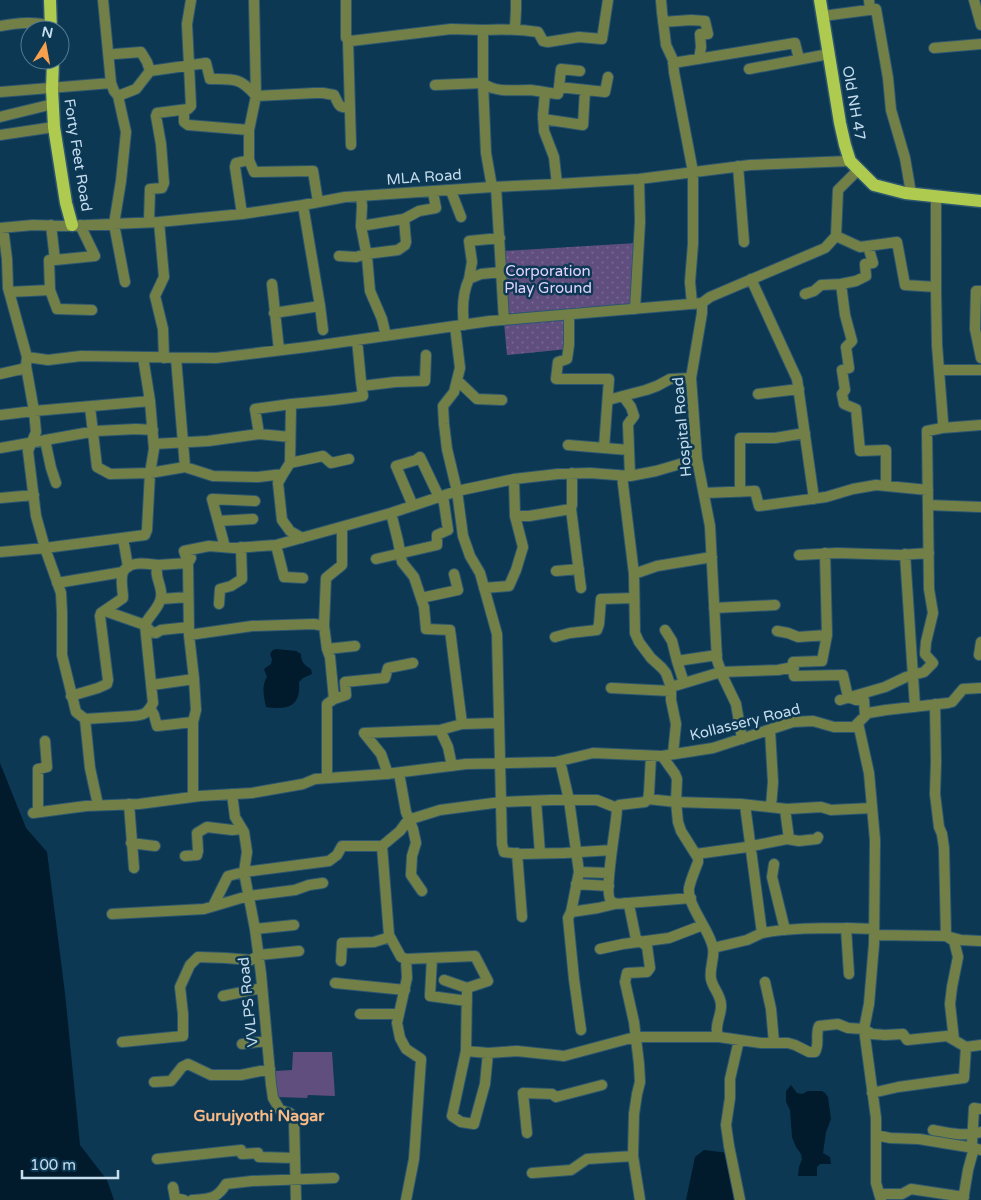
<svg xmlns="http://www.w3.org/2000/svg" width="981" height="1200" font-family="'Varela Round',sans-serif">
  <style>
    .grass { fill: #604e7f }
    .park { fill: url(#park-dots) }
    .water { fill: #011b2d }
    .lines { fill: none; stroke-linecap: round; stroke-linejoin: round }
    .minor-casing { stroke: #2d5670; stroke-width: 12 }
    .major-casing { stroke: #2d5670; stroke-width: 15 }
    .minor { stroke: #728048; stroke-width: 10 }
    .major { stroke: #aeca4f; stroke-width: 12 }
    .labels { text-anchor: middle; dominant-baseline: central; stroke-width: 5; stroke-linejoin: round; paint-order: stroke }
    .street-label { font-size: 15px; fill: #c5dced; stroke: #0c3854 }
    .park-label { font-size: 15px; fill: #e2d3fe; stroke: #0c3854 }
    .neighbourhood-label { font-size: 16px; font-weight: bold; fill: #f9ba85; stroke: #0c3854 }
  </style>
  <defs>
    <pattern id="park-dots" width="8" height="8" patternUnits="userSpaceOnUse" patternTransform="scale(1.25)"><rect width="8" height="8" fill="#604e7f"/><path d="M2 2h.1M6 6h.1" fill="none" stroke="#756791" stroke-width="1.8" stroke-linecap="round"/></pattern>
  </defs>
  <rect width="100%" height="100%" fill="#0c3854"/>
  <path class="grass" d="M293,1052H332L335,1096L308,1095L307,1098L277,1097L275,1071L292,1070Z"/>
  <path class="park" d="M637,243L636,305L506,314L503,251Z
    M569,318L568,349L507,355L504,323Z"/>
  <path class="water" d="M276,649L296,651L301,654C301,662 304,665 311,669L312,674L303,678L299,682C301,707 288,710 266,707C264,697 261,686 267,677L264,669L271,664L272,659L270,654L273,650Z
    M0,763L26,828L47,852L65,993L80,1145L107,1180L114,1200H0Z
    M791,1085L797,1093L802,1094L808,1091H822L825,1093L828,1097L831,1119L826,1132L823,1153L830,1157L831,1164H820L817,1167V1176H798L799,1167L802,1159L801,1154L796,1147L792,1137L790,1110L786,1102V1091Z
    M704,1150L729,1153L737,1200H686L695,1157Z"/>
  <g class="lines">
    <g class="minor-casing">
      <path id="minor" d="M103,0L111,83
        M346,0V38L351,41L451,29L483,30V83L486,153L492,187
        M661,0L662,12L666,45L673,60L674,72L693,172V244L690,282L692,304
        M869,0L870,10
        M974,0L981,25
        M823,16L876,9L888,78L891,110L905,158L911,193
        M663,22L691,20L705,21L708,34H700L701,47L699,59
        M0,26C18,23 34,21 51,26
        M515,29L516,9V0
        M483,30C503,29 518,29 538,32L543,41L548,42L579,37L602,39L608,0
        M348,40L351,145
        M934,48L981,44
        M115,54L141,52L147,62L150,71
        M673,63L795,43L799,59
        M749,69L829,54
        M435,85L483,83C495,93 515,90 530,90C539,91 549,93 558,94L559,87L605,92L608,77
        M559,87L561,69L580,71
        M0,92L111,83L114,91L118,96L126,132L121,181L114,224L125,282
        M545,93L543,115L544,131L554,157L557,184
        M118,96L136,89L150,71L206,63L210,79C233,79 240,77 256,96L315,93H323L334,95C340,106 337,107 350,108
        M184,110V122L188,125L249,130V160L236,163L235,167L242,214
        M0,117L53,104
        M543,119L583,125L585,90
        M249,130L256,96L254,0
        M0,135L54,127
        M249,160L254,172L313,171L318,202
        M738,166L744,242
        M496,187L504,320
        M451,191L461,217
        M361,196L362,206L361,226L367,257L370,291L382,319L386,336
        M149,222L150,189L162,188L164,183L161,144L156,116L157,113L188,109L191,106L187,24L191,0
        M159,222L164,277L155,296L163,329L164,358
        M361,226L404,219L419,211L436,208L433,192
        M0,228L33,225L66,226L159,222L242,214L303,205L345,197L492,187L557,184L639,179L750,165L850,161
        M836,236L860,247L897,242L905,285L936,287
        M868,246L873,263L865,264L866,276L856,281L841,284L845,315L852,341L846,347L849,368L842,370L845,390L842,394L844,404L856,409L860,451L886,450V486
        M339,256L356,257L366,254L398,250L405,245L406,242L404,219
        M55,260L95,256L80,225
        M469,279L472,262L469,241L500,238
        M751,279L797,379L814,499
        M272,284L279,350
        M50,290L57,309L92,310
        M981,291H976L975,329L981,358
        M9,292L50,290L49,260H55L51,225
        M805,294L814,291L821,285L841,284
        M320,306L323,330
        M635,309L640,222L639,179
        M274,313L320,306L303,205
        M464,325C462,309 462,294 469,279L481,274L501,272
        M455,326L460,368L454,392L443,406L444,424L447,449L457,491L463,536L470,556L480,573L497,634L502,844L504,852L521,854L564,853L612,850
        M27,357L48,360L81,356L216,358L307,347L490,321L702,303
        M26,366L34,411L36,432L28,451L36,516L45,548L61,593L62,612V655L76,712L85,719L132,716C144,715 147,714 153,703L145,625C148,616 160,608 161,597C163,586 153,576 158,565L188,563L191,558
        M939,370H981
        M0,374L22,369L26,366L27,357L8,288L7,259L3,228
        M457,380L477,399L502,400
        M362,386L395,382L425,381L426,355
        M758,394L799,389
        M623,396L646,390L657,386L670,379L691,378
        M608,400L623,396L631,407L634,416L628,424L630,476
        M90,407L97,467L110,474L150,473L185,467L176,358
        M0,415L34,411L150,401
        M942,428L981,425
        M259,434L290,437
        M45,440L51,468L56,483
        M154,444L208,441L259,434L255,409L291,404
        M568,445L604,448L609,379H556L558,362L567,359L569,345V315
        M0,448L96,431L136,429L153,430
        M604,448L629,450
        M290,463L323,456L331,463L349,459
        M185,467L213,476L258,477L283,474L290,463L291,404C315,402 340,400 363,396L361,381L357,340
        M283,474L278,483L282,520L290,531L302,538
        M622,476L634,574L635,633L639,642L651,658L662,668L666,673L671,687V700L676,724L673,754
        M740,492V438H775L805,433
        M704,493L755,491L759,506L826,497L853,489L876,485L928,490
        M0,498L34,495
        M928,505L981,507
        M413,506L396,466L416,460L420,457L439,497
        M571,509L581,588
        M391,513L398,541L402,562L414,577L424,607L426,629L450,630L462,724L499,723
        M515,516H529L571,509L572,505V473
        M218,521L253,519
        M123,538L128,567
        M276,545L284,577L303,578
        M225,547L212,499L255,501
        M0,552L45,548L145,535L147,530L150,473L154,449L150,401L143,357
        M825,553L827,635L822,661L793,662L794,676L843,675L848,697L856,700H864L865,716
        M905,554L915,707
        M799,555L837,553L900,555L929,553
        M376,559L437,545V535L448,530L443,496
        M556,571L579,569
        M634,574L657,566L712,557
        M57,583L123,572
        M484,588L509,586L516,570L523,547L515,516L514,479
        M421,598L458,590L454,574
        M161,599L188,597
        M219,604L220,589L231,586L242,579L241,547
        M714,608L775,605
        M105,611L145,625L151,632L156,633L161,630L189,627
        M324,626L326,578L342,565V527
        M665,630L672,641L677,661
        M777,631L788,633L798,637L827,635
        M189,635L252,626L314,624L324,626L327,649L330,657L334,699L327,704V778
        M555,637L570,633L597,630L599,624L601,599L634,598
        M327,649L355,646
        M979,655L981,642
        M194,679L189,635L188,563L184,551L209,546L234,548L276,545L391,513L457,491L514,479L558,474L590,473L630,476L656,471L697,459
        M684,683L677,661L717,655
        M152,685L194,679L196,710L193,722V797
        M671,687L721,672L778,670L794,667
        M611,688L671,691
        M71,696L98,688L107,684L108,680L100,616L101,613L123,598C123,590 120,580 123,572C129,560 147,564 158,565
        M334,699L346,695L345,682L385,678L388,668L413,663
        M840,700L885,687L906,677L924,672L933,663L925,654L926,642L933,613L929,589L927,431L942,428L943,422L937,345L936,291V196
        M935,704L936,762L935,794L939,827L942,834L944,848L946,936
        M150,708L154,715L157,726L193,722
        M85,719L90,768L98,805
        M858,723L869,773L875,840L874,944L869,1004L864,1029L876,1118V1183L881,1200
        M770,730L773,782L771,807
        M742,739L736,704L723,677L717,660L710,526L697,459L691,378L702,313V303L710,297L825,248L836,236L838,190L858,170
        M662,756L675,774L677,779L676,802L678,822L681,831L698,858V862C695,870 691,879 689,888C687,906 710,930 713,948C715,958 709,968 711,979C713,989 722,996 721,1007C721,1016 713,1029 719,1037L761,1043H788L795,1045L809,1052H815C820,1044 815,1034 819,1026L838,1024L848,1028L864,1029L872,1034L885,1035L903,1034L907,1040L947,1036L966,1047L964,1078L898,1087L872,1093
        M560,761L569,800L579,872L609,873
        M452,766L448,747L440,730L462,724
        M399,773L406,812L413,829L416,843L412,856L411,875L422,891
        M388,774L381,754L364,733L440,730
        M232,794L235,817L244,832L247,852L244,872L255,929L261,974L271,1084L273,1098L280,1110L290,1113L294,1119L296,1200
        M648,799L676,802L741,804L787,809L821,807L831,810L872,808
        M536,801L540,853
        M129,804L134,868
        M785,809L789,839
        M38,812V769L47,767L45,741
        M33,813L86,806L139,804L200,796L252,793L303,784L315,779L386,774L466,764L555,762L593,753L662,756L713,748L793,722L813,721L834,727H854L868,713L886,710L948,703L952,702L963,689L981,688
        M131,843L155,846
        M382,846L389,935L401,957L406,959L475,956L488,981L467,988L444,980
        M517,853L522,917
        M696,854L747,847L787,839L799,841L817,839L818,837
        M185,856L197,855L198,851L197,833L207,827L232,830L242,829
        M774,864L772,877L785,930
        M579,872L571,912L568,918L574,979L581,1030
        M576,884L609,886
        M628,903L691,898
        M213,906L228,876L244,872L329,861L337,855L342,846H382L400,831L408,820L440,810L501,802L551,800H597L617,808
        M571,912L598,908L615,904
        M112,914L204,909L248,896L295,890L309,885L323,883
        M846,928L874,929
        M255,929L294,925
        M762,933C790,928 817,928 846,928L849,974
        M874,935L946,936L961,940L981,941
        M946,936L954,941L958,957L952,987L950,1004L954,1040
        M713,948L747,940L762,933L745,805
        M600,949L623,944L669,938L703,925
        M432,958L430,996L467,1001
        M406,959L407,978L397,1023L400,1038L406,1049L421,1059L414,1159L406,1200
        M341,961L342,943L374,942L390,937
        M765,982L771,1009L774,1043
        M335,983L405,990
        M467,988L466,1051L452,1116L461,1122L474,1124L485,1084L488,1053
        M223,996L262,988
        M360,1014H399
        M739,1040L730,1079V1098L726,1125L729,1146L740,1200
        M122,1042L183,1036V1014L180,987L190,965L198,957L226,958L251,960L259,955L299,951
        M242,1044L267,1041
        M966,1047L981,1045
        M466,1051L488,1053L517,1051L564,1056L635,1037H719
        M154,1082L171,1081L182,1067L188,1064L211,1075H241L270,1069
        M933,1130C949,1133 965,1137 981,1132
        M527,1133L523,1093L552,1094L556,1097L602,1085
        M876,1135L890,1138L919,1139L974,1148L981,1150
        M157,1159L241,1150L242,1154L258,1153L259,1157L295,1158
        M532,1173L571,1170L587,1159L633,1156
        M173,1187L175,1198L184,1200
        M879,1194H902L911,1189L964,1197
        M192,1200C209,1199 217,1199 226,1184L252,1181L334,1178
        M640,1200L633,1156L634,1114L637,1094L640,1082L639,1064L634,1022L625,982L627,973L647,972L650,968L647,946L636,939L629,905L626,903C621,904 615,905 611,901C603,893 617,823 617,808L619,805L645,802L648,799L649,793L651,756
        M963,1200L968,1170L974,1148L972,1144L974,1108L981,1109"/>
    </g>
    <g class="major-casing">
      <path id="major" d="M50,0L51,30
        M820,0L840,123L845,145L850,161L874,185L905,193L981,201
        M53,60L52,89L54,127L66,203L72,225"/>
    </g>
    <use href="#minor" class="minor"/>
    <use href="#major" class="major"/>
  </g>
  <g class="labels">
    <g class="street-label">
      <text transform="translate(854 103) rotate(80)">Old NH 47</text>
      <text transform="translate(78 155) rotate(81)">Forty Feet Road</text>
      <text transform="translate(424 177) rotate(-4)">MLA Road</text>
      <text transform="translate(682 427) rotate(-95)">Hospital Road</text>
      <text transform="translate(745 722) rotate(-14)">Kollassery Road</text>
      <text transform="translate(248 1002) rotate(-96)">VVLPS Road</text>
    </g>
    <g class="park-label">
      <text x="548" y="271">Corporation<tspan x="548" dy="17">Play Ground</tspan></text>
    </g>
    <g class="neighbourhood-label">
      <text x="259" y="1116">Gurujyothi Nagar</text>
    </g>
  </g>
  <g transform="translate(45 45) rotate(11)"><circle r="24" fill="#0c3854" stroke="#567a91"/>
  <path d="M0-4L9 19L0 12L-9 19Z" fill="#f9a04c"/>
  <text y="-8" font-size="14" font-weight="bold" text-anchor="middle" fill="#c5dced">N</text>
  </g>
  <path d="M22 1170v8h96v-8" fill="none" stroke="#c5dced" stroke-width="2.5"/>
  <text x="30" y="1170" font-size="15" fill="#c5dced" stroke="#0c3854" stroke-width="4" paint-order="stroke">100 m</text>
</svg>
